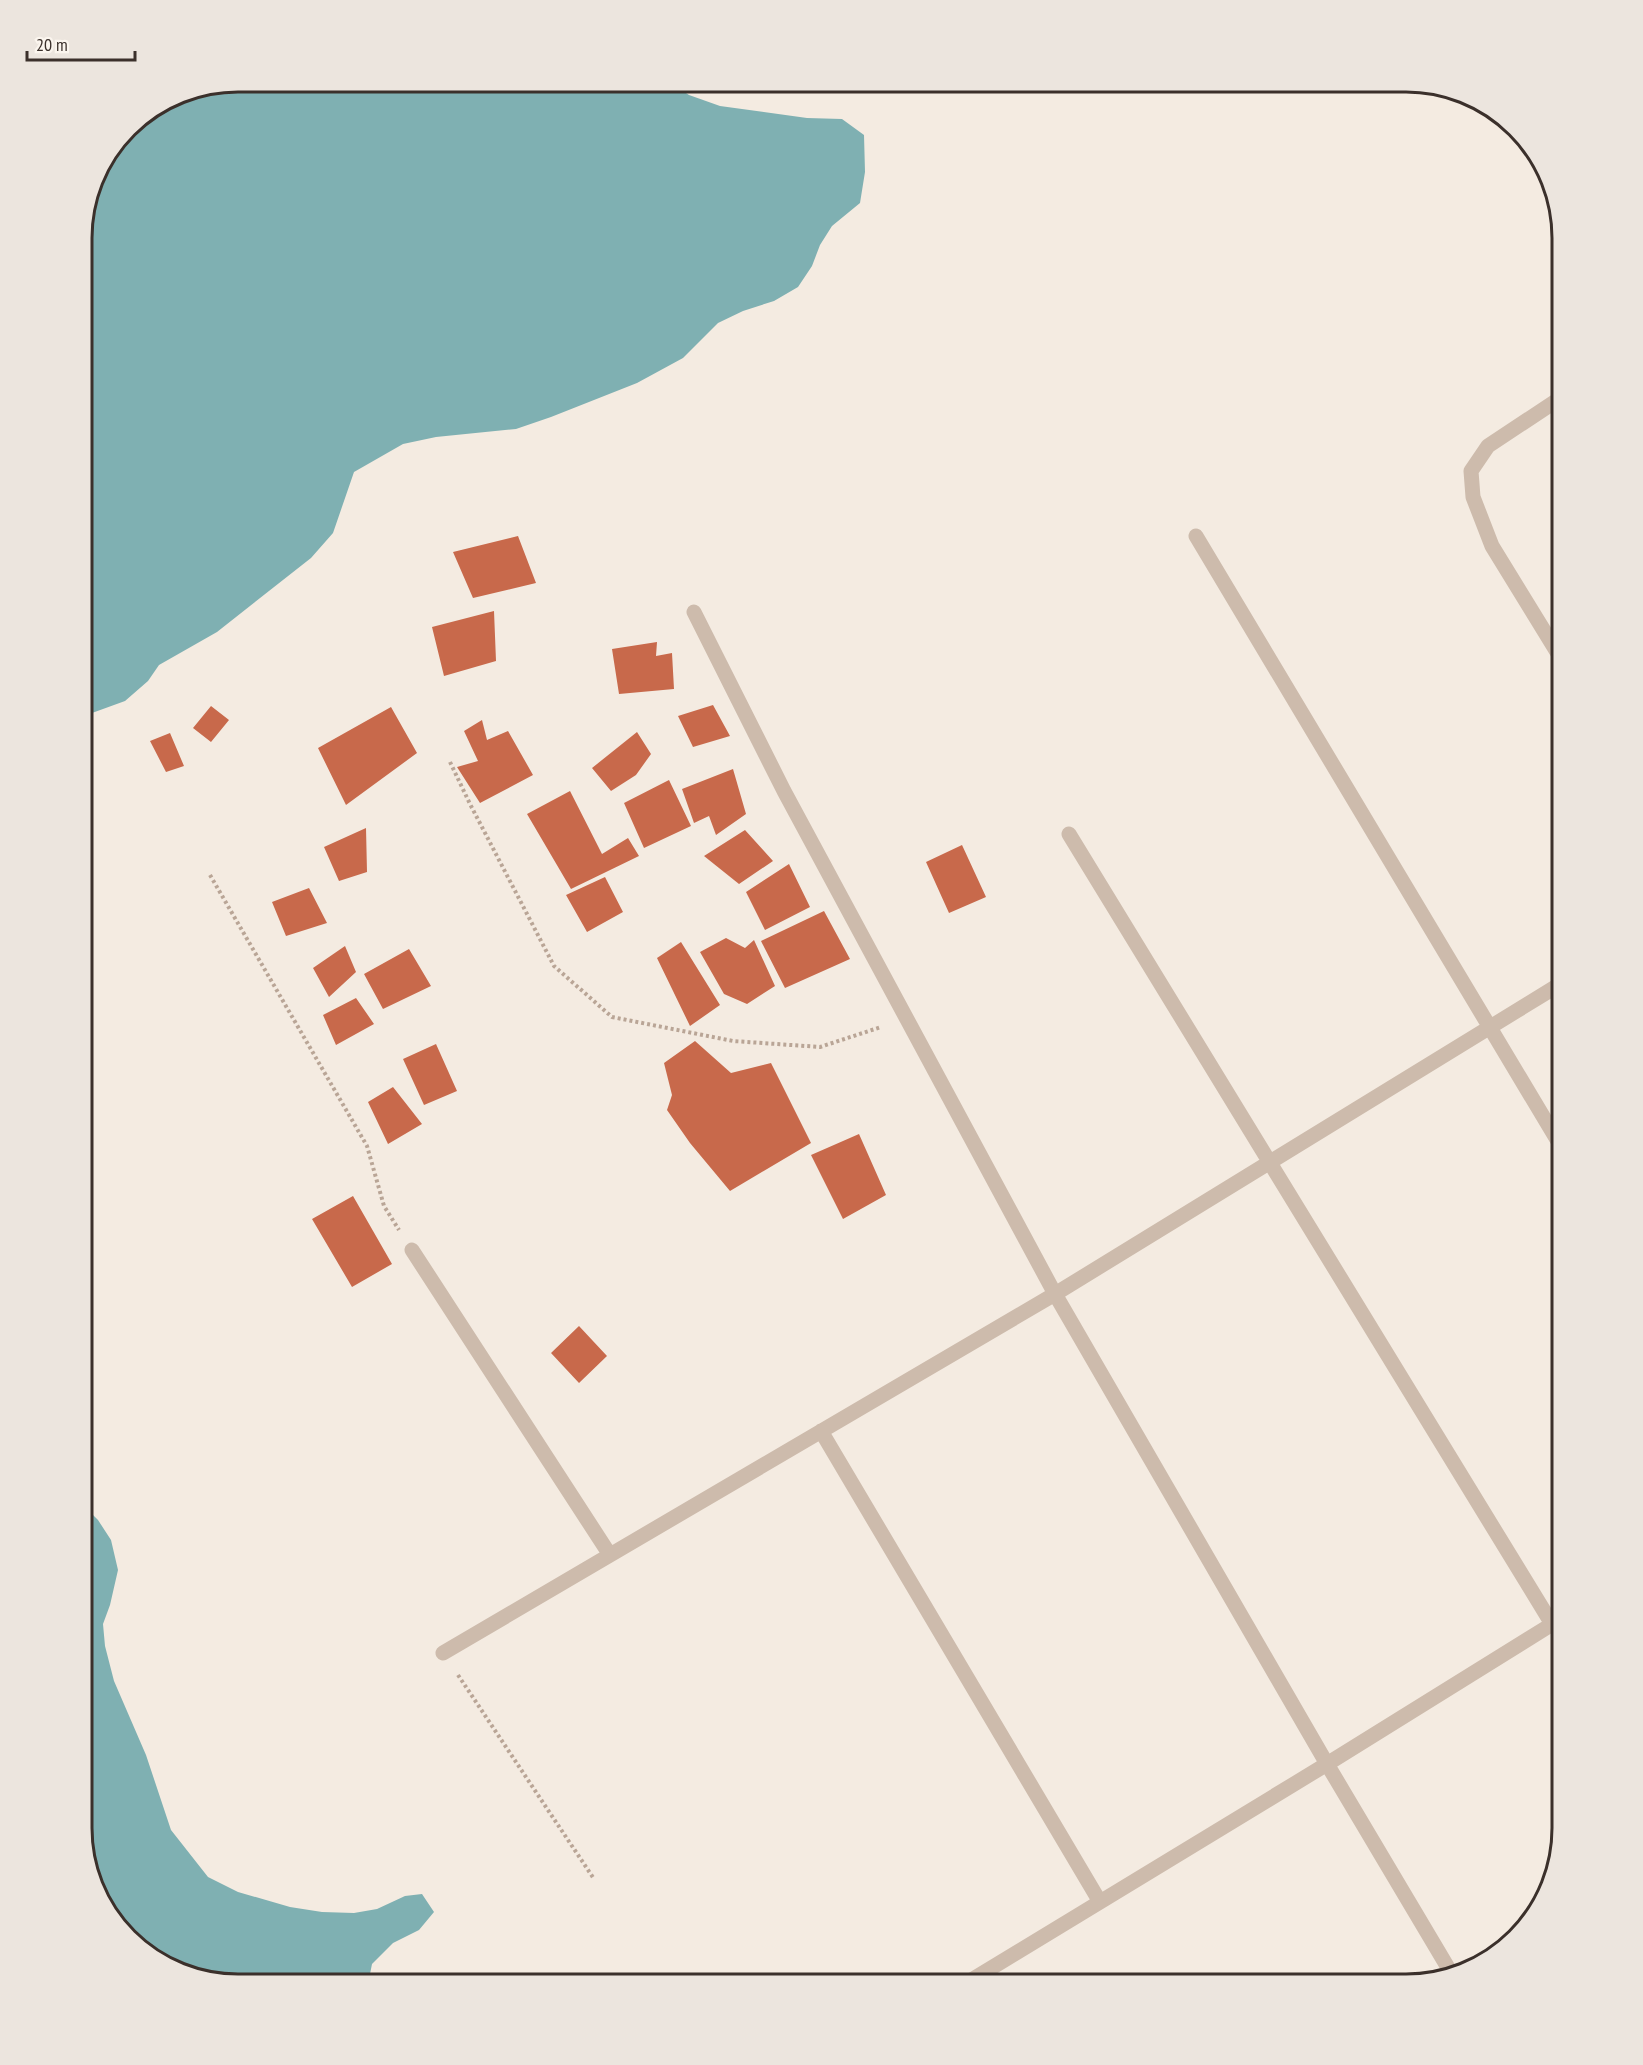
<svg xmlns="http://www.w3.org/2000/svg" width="1643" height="2065" font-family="'PT Sans Narrow',sans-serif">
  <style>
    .water { fill: #7fb0b2 }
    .building { fill: #c8694b }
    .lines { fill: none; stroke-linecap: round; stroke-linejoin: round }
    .path { stroke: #b9a596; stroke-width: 4; stroke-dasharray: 3 3; stroke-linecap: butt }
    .street { stroke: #cdbbac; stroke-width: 15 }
    .rim { fill: none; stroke: #3b302b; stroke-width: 3 }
  </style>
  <rect width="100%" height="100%" fill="#f4ebe1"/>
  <path class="water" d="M238,81H668L689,95L720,106L807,118L842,119L864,135L865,172L860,203L832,226L820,245L812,266L798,287L774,301L743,311L718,323L683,358L637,383L551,417L516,429L436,437L403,444L354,472L333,533L311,558L217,632L159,665L148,681L125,701L81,717V227L97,169L134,120L178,93Z
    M81,1503L98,1520L111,1540L118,1570L110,1605L103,1624L105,1646L114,1681L146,1755L171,1830L208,1877L238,1892L290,1907L322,1912L354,1913L377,1909L405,1896L422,1894L434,1912L419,1930L393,1943L372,1964L368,1984H237L168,1968L108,1915L81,1827Z"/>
  <path class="building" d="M518,536L536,583L473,598L453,552Z
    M494,611L496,661L444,676L432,627Z
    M657,642L656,656L672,653L674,689L619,694L612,649Z
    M713,705L730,736L693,747L678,716Z
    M211,706L229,720L211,742L193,728Z
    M391,707L417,753L346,805L318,748Z
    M482,720L487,740L508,731L533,775L480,803L457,767L478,761L464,731Z
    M637,732L651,754L636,775L611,791L592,768Z
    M170,733L184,766L166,772L150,741Z
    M733,769L746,814L716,835L709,816L694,823L682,789Z
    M669,780L691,826L644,848L624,803Z
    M570,791L602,854L628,838L639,856L571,889L527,814Z
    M366,828L367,872L339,881L324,847Z
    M745,830L773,861L739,884L704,856Z
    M962,845L986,897L949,913L926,862Z
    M789,864L810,907L765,930L746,892Z
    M605,877L623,912L587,932L566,895Z
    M309,888L327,923L286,936L272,902Z
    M824,911L850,959L785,988L761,941Z
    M726,938L745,948L754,940L775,986L747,1004L724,994L700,952Z
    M681,942L720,1005L690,1026L657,958Z
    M345,946L356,972L329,997L313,968Z
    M409,949L431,986L383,1009L364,974Z
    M356,998L374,1024L336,1045L323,1015Z
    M695,1041L731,1073L771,1063L811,1143L730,1191L690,1143L667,1110L672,1095L664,1063Z
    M436,1044L457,1091L424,1105L403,1059Z
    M393,1087L422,1124L388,1144L368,1102Z
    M859,1134L886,1195L843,1219L811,1155Z
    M353,1196L392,1264L352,1287L312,1219Z
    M579,1326L607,1356L579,1383L551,1353Z"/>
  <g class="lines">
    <path class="path" d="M450,762L470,804L554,966L612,1017L733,1041L820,1047L881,1027
      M210,875L367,1146L384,1206L399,1230
      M458,1675L594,1879"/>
    <path class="street" d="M1196,536L1562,1148
      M694,612L784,791L1055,1294L1327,1764L1450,1971
      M1562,660L1492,546L1473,497L1471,471L1488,446L1562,397
      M1069,834L1552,1624
      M412,1250L610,1555
      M821,1431L1100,1902
      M443,1653L1055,1294L1562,983
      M965,1984L1327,1764L1562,1618"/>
  </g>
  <path d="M0 0H1643V2065H0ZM238 92H1406A146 146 0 0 1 1552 238V1828A146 146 0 0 1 1406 1974H238A146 146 0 0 1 92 1828V238A146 146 0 0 1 238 92Z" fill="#ece5de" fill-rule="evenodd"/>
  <path class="rim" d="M238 92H1406A146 146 0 0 1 1552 238V1828A146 146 0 0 1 1406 1974H238A146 146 0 0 1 92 1828V238A146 146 0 0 1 238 92Z"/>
  <path d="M27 51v9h108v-9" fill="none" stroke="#3b302b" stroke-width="3"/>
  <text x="36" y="51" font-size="18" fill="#3b302b" stroke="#fbf5ee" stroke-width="4.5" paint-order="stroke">20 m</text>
</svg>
